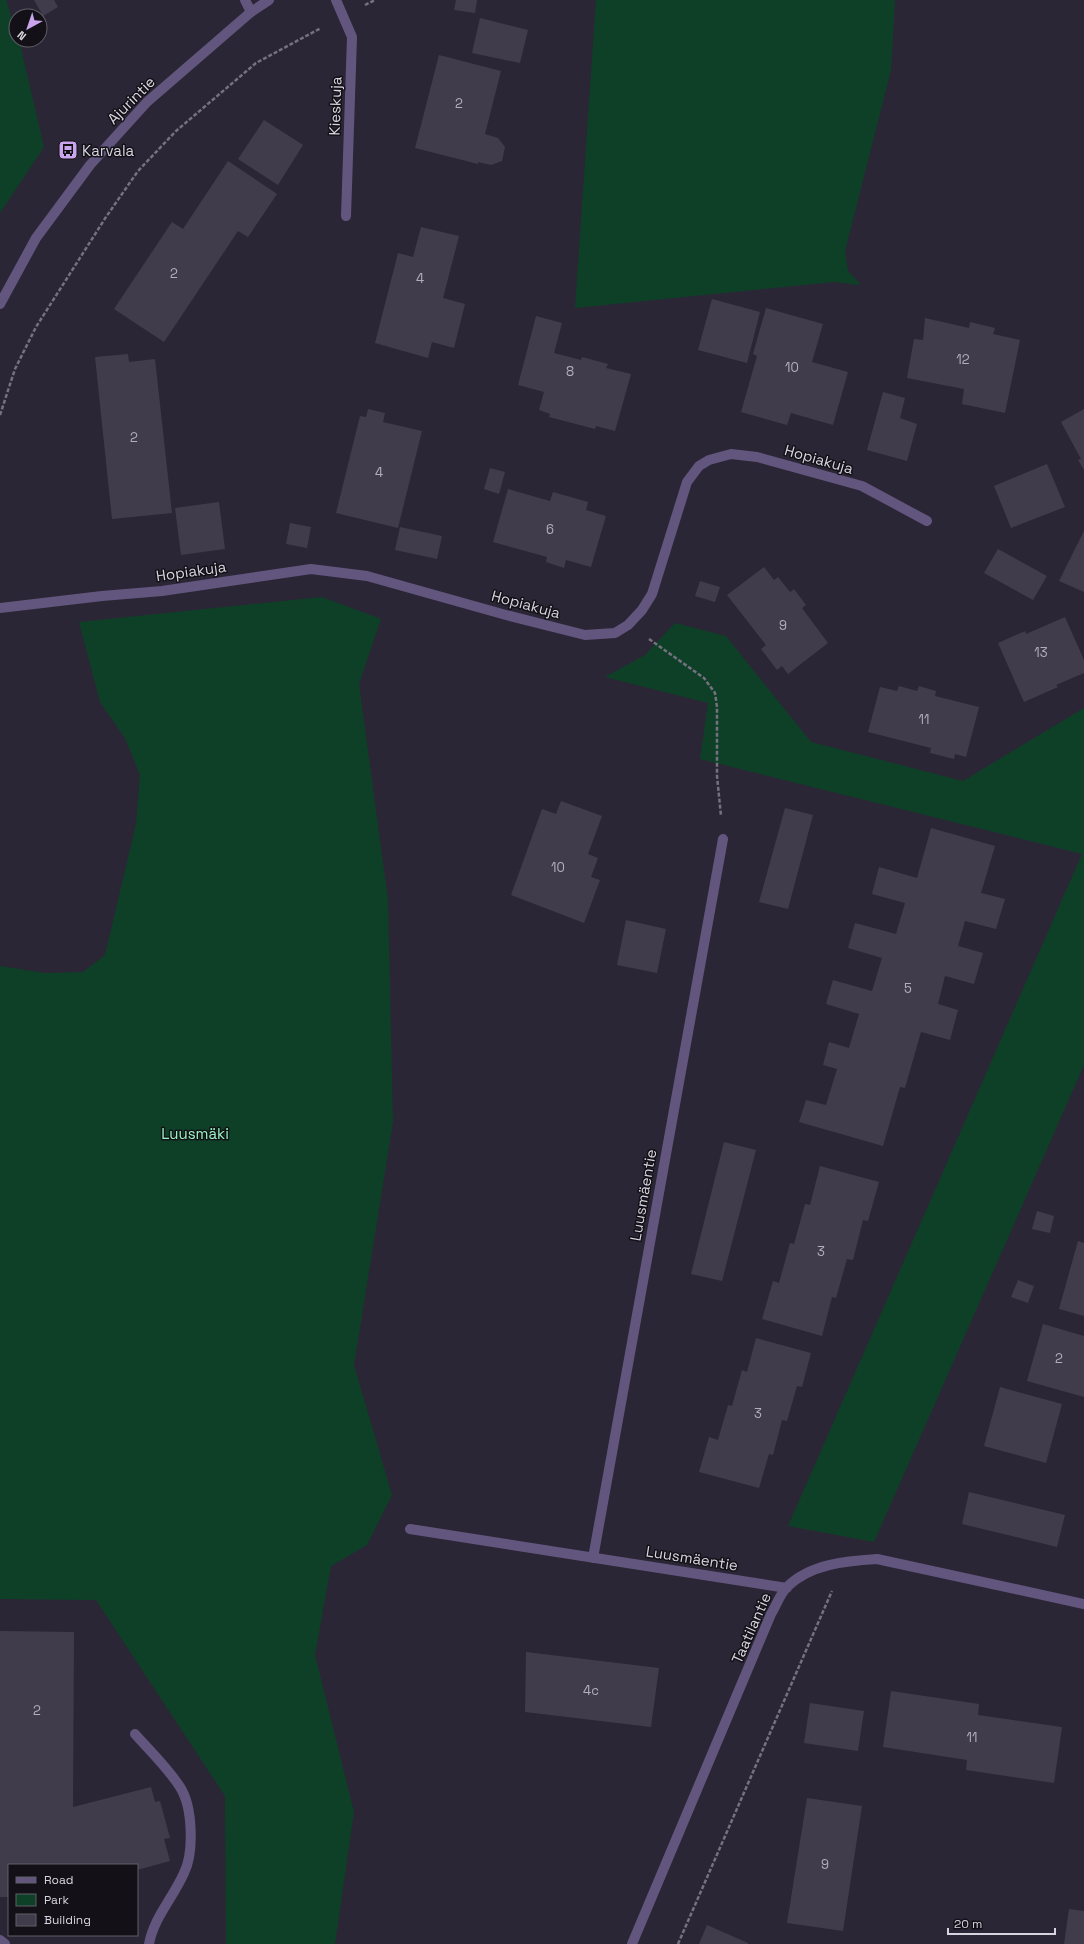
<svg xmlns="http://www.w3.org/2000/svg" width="1084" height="1944" font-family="'Space Grotesk',sans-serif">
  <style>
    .green { fill: #0e4028 }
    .building { fill: #413c4c }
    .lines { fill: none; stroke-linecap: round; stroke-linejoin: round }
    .path { stroke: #75717e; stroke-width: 2.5; stroke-dasharray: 4 2; stroke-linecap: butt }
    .service { stroke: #62567f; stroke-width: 10 }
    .minor { stroke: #62567f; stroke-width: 10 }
    .tertiary { stroke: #62567f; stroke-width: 10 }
    .labels { text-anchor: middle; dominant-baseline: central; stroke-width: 3; stroke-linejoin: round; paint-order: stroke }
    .number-label { font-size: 13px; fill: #b2aeba }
    .street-label { font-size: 15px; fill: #d7d4de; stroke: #131117 }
    .poi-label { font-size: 15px; fill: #d7d4de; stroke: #131117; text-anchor: start }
    .park-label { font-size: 15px; fill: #98f6c2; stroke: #131117 }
  </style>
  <rect width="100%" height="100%" fill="#2b2635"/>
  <path class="green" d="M0,0H6L16,32V40H18L20,44L44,147L0,213Z
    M596,0H895L891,70L845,251L848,271L861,285L834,282L575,308Z
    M322,597L381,619L359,684L388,900L393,1122L354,1365L392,1495L367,1545L331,1566L315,1655L354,1812L335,1944H226L225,1796L96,1600L0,1599V966L45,973L83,972L105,955L136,824L140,775L125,738L100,702L79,622Z
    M675,623L726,636L811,742L963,781L1084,708V1065L874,1542L788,1526L1082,854L700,759L708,703L605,677L645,655Z"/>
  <path class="building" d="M34,0H54L58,7L43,16Z
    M456,0H477L475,13L454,10Z
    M480,18L528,30L520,63L472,53Z
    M439,55L501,71L485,134L498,138L505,147L502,161L491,165L478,162V164L415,148Z
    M264,120L303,145L278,185L238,159Z
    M228,161L277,194L248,237L238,231L164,342L114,309L172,222L183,229Z
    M421,227L459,236L443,298L465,304L454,348L432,342L428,358L375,343L398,253L413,257Z
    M712,299L760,312L747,363L698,350Z
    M766,308L823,324L812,362L848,372L833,425L791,413L787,425L741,412L757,356L753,354Z
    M536,316L562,323L554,353L581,360L582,357L608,364L606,368L631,374L615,431L596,426L595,429L549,417L550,414L539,410L544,392L518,385Z
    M925,318L969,328L970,322L995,328L993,334L1020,340L1005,413L962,404L964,389L907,378L914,339L923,340Z
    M128,354L129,362L155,359L172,513L112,519L95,357Z
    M883,392L905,398L900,418L917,424L907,461L867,450Z
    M368,409L385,413L383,422L422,431L398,528L336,513L360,416L366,417Z
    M1084,409V470L1078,460L1081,459L1061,422Z
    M1047,464L1065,507L1011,528L994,486Z
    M490,468L505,472L499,494L484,489Z
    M508,489L550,501L553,492L588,502L586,510L606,516L591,567L566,560L564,568L546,562L547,557L493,542Z
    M219,502L225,549L181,555L175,508Z
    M290,523L311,527L307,548L286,544Z
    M400,527L442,536L437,559L395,550Z
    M1084,531V592L1059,581Z
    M998,549L1047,576L1033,600L984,573Z
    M764,567L774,580L778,577L790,592L794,589L806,605L802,608L828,643L788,674L782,666L777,670L761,649L766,645L727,595Z
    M700,581L720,587L715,602L695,596Z
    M1065,617L1084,660V673L1056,685L1058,687L1024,702L998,643L1025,631L1026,634Z
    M899,686L917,691L919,686L936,691L935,696L979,707L966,757L955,754L954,759L930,753L931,748L868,732L880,687L897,691Z
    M561,801L602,816L588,854L598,858L591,877L600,880L584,923L511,895L542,809L556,814Z
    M785,808L813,815L788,909L759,902Z
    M931,828L995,846L981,893L1005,899L996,929L965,921L958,946L983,953L974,984L945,976L938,1004L958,1010L950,1040L921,1032L905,1088L900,1087L883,1146L799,1122L806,1100L826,1105L837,1069L823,1065L829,1042L849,1048L859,1014L826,1004L833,980L872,991L882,958L848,948L855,923L896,934L905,903L872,894L879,867L917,878Z
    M626,920L666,929L657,973L617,965Z
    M724,1142L756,1150L722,1281L691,1274Z
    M820,1166L879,1182L868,1221L863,1220L853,1260L847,1259L836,1298L832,1297L822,1336L762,1319L773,1281L779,1283L790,1243L794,1244L805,1204L810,1205Z
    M1037,1211L1054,1216L1050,1233L1032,1229Z
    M1078,1241L1084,1243V1316L1059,1309Z
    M1018,1280L1034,1286L1028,1303L1011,1297Z
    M1043,1324L1084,1336V1397L1027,1381Z
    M756,1338L811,1353L802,1387L797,1386L787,1421L782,1420L773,1455L769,1454L759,1488L699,1472L709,1437L718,1440L728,1405L732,1406L742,1370L747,1372Z
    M1000,1387L1062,1404L1046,1463L984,1446Z
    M969,1492L1065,1515L1057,1547L962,1524Z
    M0,1631L74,1632L73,1807L151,1787L155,1802L160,1801L170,1838L164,1839L170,1861L137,1870V1865H9V1897H0Z
    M526,1652L659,1668L651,1727L525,1712Z
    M891,1691L979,1704L978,1715L1062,1727L1054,1783L966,1770L967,1760L883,1747Z
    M810,1703L864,1711L858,1751L804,1743Z
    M807,1798L862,1806L843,1931L787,1923Z
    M1069,1909L1084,1911V1944H1064Z
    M707,1925L748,1943V1944H699Z"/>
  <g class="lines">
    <path class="path" d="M365,5L375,0
      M0,415L15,369L36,327L106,217L138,171L176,131L256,63L321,28
      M649,639L704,678L715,693L717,707V776L721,816
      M678,1944L832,1591"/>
    <path class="service" d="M135,1734C150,1751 168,1768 180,1787C193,1807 194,1853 184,1873C173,1898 154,1917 149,1944
      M0,1940L5,1944"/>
    <path class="minor" d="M245,0L251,12
      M336,0L352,37L346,216
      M0,608L102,596L162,591L311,569L367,576L506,615L585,635L615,633L628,625L642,610L652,594L687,482L699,466L709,460L731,454L757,457L862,486L927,521
      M410,1529L787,1588
      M593,1558L723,839
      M632,1944L771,1614C776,1606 780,1594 787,1587C810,1564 846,1561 877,1559L1084,1604"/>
    <path class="tertiary" d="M0,304L36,238L90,165L147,102L251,12L269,0"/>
  </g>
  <defs>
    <g id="bus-square" transform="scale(1)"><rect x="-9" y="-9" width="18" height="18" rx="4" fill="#c9a5ee" stroke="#131117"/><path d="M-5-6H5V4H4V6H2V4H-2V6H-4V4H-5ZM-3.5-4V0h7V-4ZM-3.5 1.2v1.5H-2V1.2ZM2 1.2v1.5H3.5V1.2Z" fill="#111"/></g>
  </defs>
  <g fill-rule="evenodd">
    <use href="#bus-square" x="68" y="150"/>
  </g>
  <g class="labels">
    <g class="number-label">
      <text x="459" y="103">2</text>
      <text x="174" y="273">2</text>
      <text x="420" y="278">4</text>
      <text x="963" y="359">12</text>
      <text x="792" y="367">10</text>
      <text x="570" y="371">8</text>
      <text x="134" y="437">2</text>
      <text x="379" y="472">4</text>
      <text x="550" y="529">6</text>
      <text x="783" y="625">9</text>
      <text x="1041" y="652">13</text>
      <text x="924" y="719">11</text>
      <text x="558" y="867">10</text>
      <text x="908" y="988">5</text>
      <text x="821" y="1251">3</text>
      <text x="1059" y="1358">2</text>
      <text x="758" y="1413">3</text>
      <text x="591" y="1690">4c</text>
      <text x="37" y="1710">2</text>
      <text x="972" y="1737">11</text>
      <text x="825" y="1864">9</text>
    </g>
    <g class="street-label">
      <text transform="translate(131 100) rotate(-45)">Ajurintie</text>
      <text transform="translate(335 106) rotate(-88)">Kieskuja</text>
      <text transform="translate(819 459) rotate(16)">Hopiakuja</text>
      <text transform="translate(191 571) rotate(-8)">Hopiakuja</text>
      <text transform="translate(526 604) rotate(15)">Hopiakuja</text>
      <text transform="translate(643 1195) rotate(-80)">Luusmäentie</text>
      <text transform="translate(692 1558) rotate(9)">Luusmäentie</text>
      <text transform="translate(751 1628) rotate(-66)">Taatilantie</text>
    </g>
    <g class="poi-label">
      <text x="82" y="150">Karvala</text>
    </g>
    <g class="park-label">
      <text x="195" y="1133">Luusmäki</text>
    </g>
  </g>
  <rect x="8" y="1864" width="130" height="72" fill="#131117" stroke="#615f67"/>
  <rect x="16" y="1877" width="20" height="6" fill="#62567f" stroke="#615f67"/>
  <text x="44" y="1884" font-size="12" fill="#d7d4de">Road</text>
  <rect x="16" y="1894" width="20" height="12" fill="#0e4028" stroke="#615f67"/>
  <text x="44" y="1904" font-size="12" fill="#d7d4de">Park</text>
  <rect x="16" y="1914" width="20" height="12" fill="#413c4c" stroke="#615f67"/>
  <text x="44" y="1924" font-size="12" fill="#d7d4de">Building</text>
  <g transform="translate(28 28) rotate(220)"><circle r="19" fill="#131117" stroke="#615f67"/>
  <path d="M0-3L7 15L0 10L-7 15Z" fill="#c9a5ee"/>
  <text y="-6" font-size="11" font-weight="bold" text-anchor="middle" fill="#d7d4de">N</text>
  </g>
  <path d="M948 1928v6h107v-6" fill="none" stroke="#d7d4de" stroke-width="2"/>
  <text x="954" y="1928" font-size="12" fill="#d7d4de" stroke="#131117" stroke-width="3" paint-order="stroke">20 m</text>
</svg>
